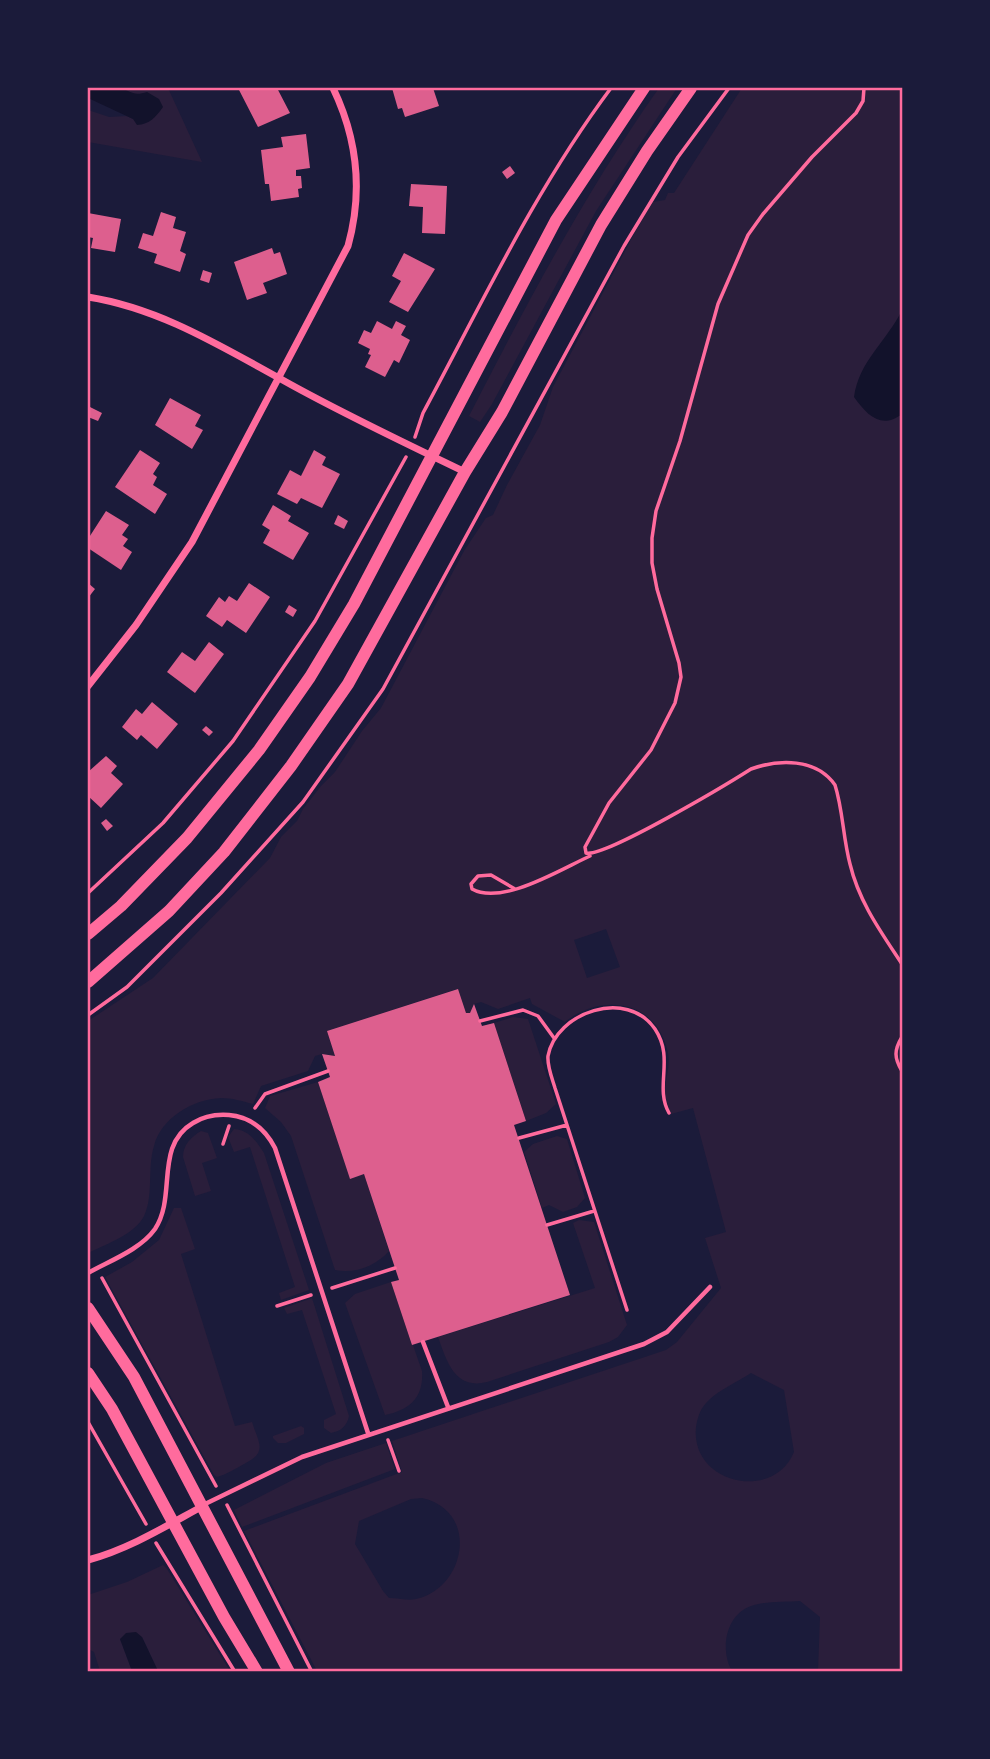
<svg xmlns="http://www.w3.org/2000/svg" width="990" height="1759" font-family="'Space Grotesk',sans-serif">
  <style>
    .green { fill: #2a1e3b; fill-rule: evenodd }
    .water { fill: #12122b }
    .building { fill: #dd5f8e }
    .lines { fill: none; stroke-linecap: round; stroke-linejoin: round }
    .path { stroke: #ff6b9d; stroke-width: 3.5 }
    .service { stroke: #ff6b9d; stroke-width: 4.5 }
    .minor { stroke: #ff6b9d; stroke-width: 7 }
    .tertiary { stroke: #ff6b9d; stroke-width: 12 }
    .secondary { stroke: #ff6b9d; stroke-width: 12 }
    .neatline { fill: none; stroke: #ff6b9d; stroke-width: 2.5 }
  </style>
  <rect width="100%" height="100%" fill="#1b1b3a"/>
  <path class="green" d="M120,88H168L202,162L88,142V110L109,117L127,116L133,119L139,95L131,94Z
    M659,88H677L596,211L492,404L480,422L469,416C527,303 586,191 659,88Z
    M742,88H902V1671H818L820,1617L800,1601C785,1602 765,1601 751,1606C725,1615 720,1651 732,1671H317L244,1531L402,1472L392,1441L666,1350L677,1342L721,1288L705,1238L726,1232L693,1108L671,1114C668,1105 664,1096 665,1087C667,1073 671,1062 667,1049C655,1000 601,993 565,1022L532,1004L530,998L498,1009L481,1002L474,1004L470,1013H466L457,989L327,1031L335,1056L322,1054L315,1056L308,1071L261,1086L253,1104C242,1101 232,1098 221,1098C193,1099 161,1118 154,1146C147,1168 154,1195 144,1216C135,1234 107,1244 90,1252L88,1248V1021L153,978L270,858L281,837L297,821L303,809L321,786L335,772L362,731L381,708L464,551L486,518L493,515L507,485L540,425L553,387L634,234L653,202L665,200L668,193H674ZM606,929L620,967L587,978L574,940ZM751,1373L784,1390L794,1452C773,1503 690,1483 696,1427C697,1421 699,1412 703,1407C713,1392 736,1383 751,1373ZM422,1498C480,1511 466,1588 416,1599C408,1601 398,1598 389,1598L383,1591L355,1544L359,1521L411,1499Z
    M513,1017L528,1019L556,1104L546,1113L526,1121L494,1023Z
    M318,1082L350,1178L364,1174L389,1251C376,1266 355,1274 335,1270L291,1136L281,1122L265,1108L270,1096Z
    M234,1129C249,1130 256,1141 264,1153L309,1290L281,1300L279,1293L295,1287L250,1147L234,1152L228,1137Z
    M201,1131L208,1133L217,1158L202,1163L211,1191L195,1196L183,1157C183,1145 191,1137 201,1131Z
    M557,1136L567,1139L585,1198L577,1207L563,1212L549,1205L542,1208L524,1152L533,1144Z
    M174,1208H181L195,1249L181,1254L235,1426L252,1422C259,1444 268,1452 244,1464C235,1469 227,1474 217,1477L214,1475L105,1277L132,1262L159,1240Z
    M579,1220L594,1222L627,1325L618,1337L609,1342L487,1382C455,1390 447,1362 438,1337L595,1288L573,1223Z
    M391,1282L422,1371C424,1397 410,1410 385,1415L345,1303L355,1294Z
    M312,1298L349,1416C347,1426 341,1431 331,1433L324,1428V1420L336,1414L302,1310L287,1314L284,1308Z
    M301,1426L304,1428V1434L286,1443H278L273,1438V1436Z
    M386,1443L395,1469L242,1527L234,1510L326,1463Z
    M163,1565L167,1569L230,1671H158L142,1637L120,1639L132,1671H100L94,1652L88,1649V1595L127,1582Z"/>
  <path class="water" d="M88,88C97,87 109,85 119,88C131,90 132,97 147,92L159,99L163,107C155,118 150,124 137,125L133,119L88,98Z
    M902,310V414C881,430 867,415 854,397C859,361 887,341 902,310Z
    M136,1632L142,1637L158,1671H132L120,1639L126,1633Z"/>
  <path class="building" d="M238,88H277L290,113L258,127Z
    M392,88H433L439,106L405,117L402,108L398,109Z
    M306,134L310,168L296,170V176H301L302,188L298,189L299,197L271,201L269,184H265L261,150L283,147L281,137Z
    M510,166L515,173L507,179L502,172Z
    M411,184L447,186L445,234L422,233L423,207L409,206Z
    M161,212L176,217L173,228L186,232L180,251L186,254L180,272L154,263L157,254L138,248L143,233L153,236Z
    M88,213L121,219L115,252L91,248L93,238L88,237Z
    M272,248L274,254L280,252L287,274L263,283L267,293L247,300L234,262Z
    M404,253L435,269L408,312L389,302L401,281L392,276Z
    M203,270L212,273L209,283L200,280Z
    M377,321L392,329L396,321L406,326L401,335L410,340L399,363L394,360L385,377L365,367L371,355L368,354L370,349L358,343L364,330L371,333Z
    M170,398L201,415L195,426L203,430L192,449L155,425Z
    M88,406L102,413L98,421L88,417Z
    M140,450L160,463L153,474L157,477L153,485L167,494L155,514L115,487Z
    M314,450L326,457L322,465L340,474L322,508L301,498L297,504L277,494L290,470L301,476Z
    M273,505L291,516L288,521L309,533L293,560L263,543L270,530L262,525Z
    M106,511L129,525L122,535L128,539L123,546L132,552L121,570L88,548V539Z
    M338,515L348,521L344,529L334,524Z
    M88,583L95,589L88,598Z
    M249,583L270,597L246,633L227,620L222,627L206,616L219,597L225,602L229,596L237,601Z
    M289,605L297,610L293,617L285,612Z
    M209,642L224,654L195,693L167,672L182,652L195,661Z
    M152,702L178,724L157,749L141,735L137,740L122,727L136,709L142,714Z
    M206,726L213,732L209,736L202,730Z
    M106,756L117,766L111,773L123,784L101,808L88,796V772Z
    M106,819L113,826L107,831L101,823Z
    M458,989L466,1013H470L474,1004L482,1026L494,1023L526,1121L514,1125L570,1295L412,1345L391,1282L399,1280L364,1174L350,1179L318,1082L330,1077L322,1054L335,1056L327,1031Z"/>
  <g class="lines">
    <path class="path" d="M864,88L863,101L856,113L812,157L763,214L748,235L718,304L680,441L656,511L652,538V563L657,589L679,663L681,677L675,703L651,750L609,803L585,847L586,853C604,858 729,783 751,769C779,759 816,758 835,785C843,810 843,838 850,864C859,902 881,932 902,964
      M415,437L423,413C482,303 536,188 611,88
      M515,889L491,875L478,876L471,884L472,889C502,906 561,869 590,856
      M88,893L163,823L233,741L315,621L406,457
      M88,1015L127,987L221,893L303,802L383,689L624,246L678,157L729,88
      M480,1021L523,1010L538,1016L554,1038
      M902,1037C894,1050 894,1058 902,1071
      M255,1108L265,1094L328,1071
      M519,1138L567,1125
      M223,1144L229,1126
      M547,1225L594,1211
      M102,1278L216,1486
      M332,1288L395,1268
      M277,1306L311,1295
      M627,1310L555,1088C552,1078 547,1066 548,1056C556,1012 627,988 655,1029C675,1059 654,1086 669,1113
      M88,1422L146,1524
      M388,1440L399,1471
      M227,1505L312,1672
      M156,1543L235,1672"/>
    <path class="service" d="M88,1273C109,1261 140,1250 155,1229C177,1196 154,1146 193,1123C204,1116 216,1114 229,1115C251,1117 265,1129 275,1148L368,1433
      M423,1342L448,1407
      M203,1505L302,1457L644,1344L667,1332L710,1287"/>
    <path class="minor" d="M88,297C158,308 217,344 279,378C339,412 403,442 465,472
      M88,686L136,625L192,542L348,246C363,192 357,138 333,88
      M88,1560C129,1549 166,1526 203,1506"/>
    <path class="tertiary" d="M88,1308L134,1377L289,1672
      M88,1373L112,1409L224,1617L257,1672"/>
    <path class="secondary" d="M88,934L121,906L187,838L259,750L310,677L354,604L556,220L644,88
      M88,982L169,911L224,852L291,766L348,684L465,472L502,412L601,225L647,151L691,88"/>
  </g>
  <rect width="990" height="1759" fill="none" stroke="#1b1b3a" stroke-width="178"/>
  <rect x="89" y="89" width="812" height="1581" class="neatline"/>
</svg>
